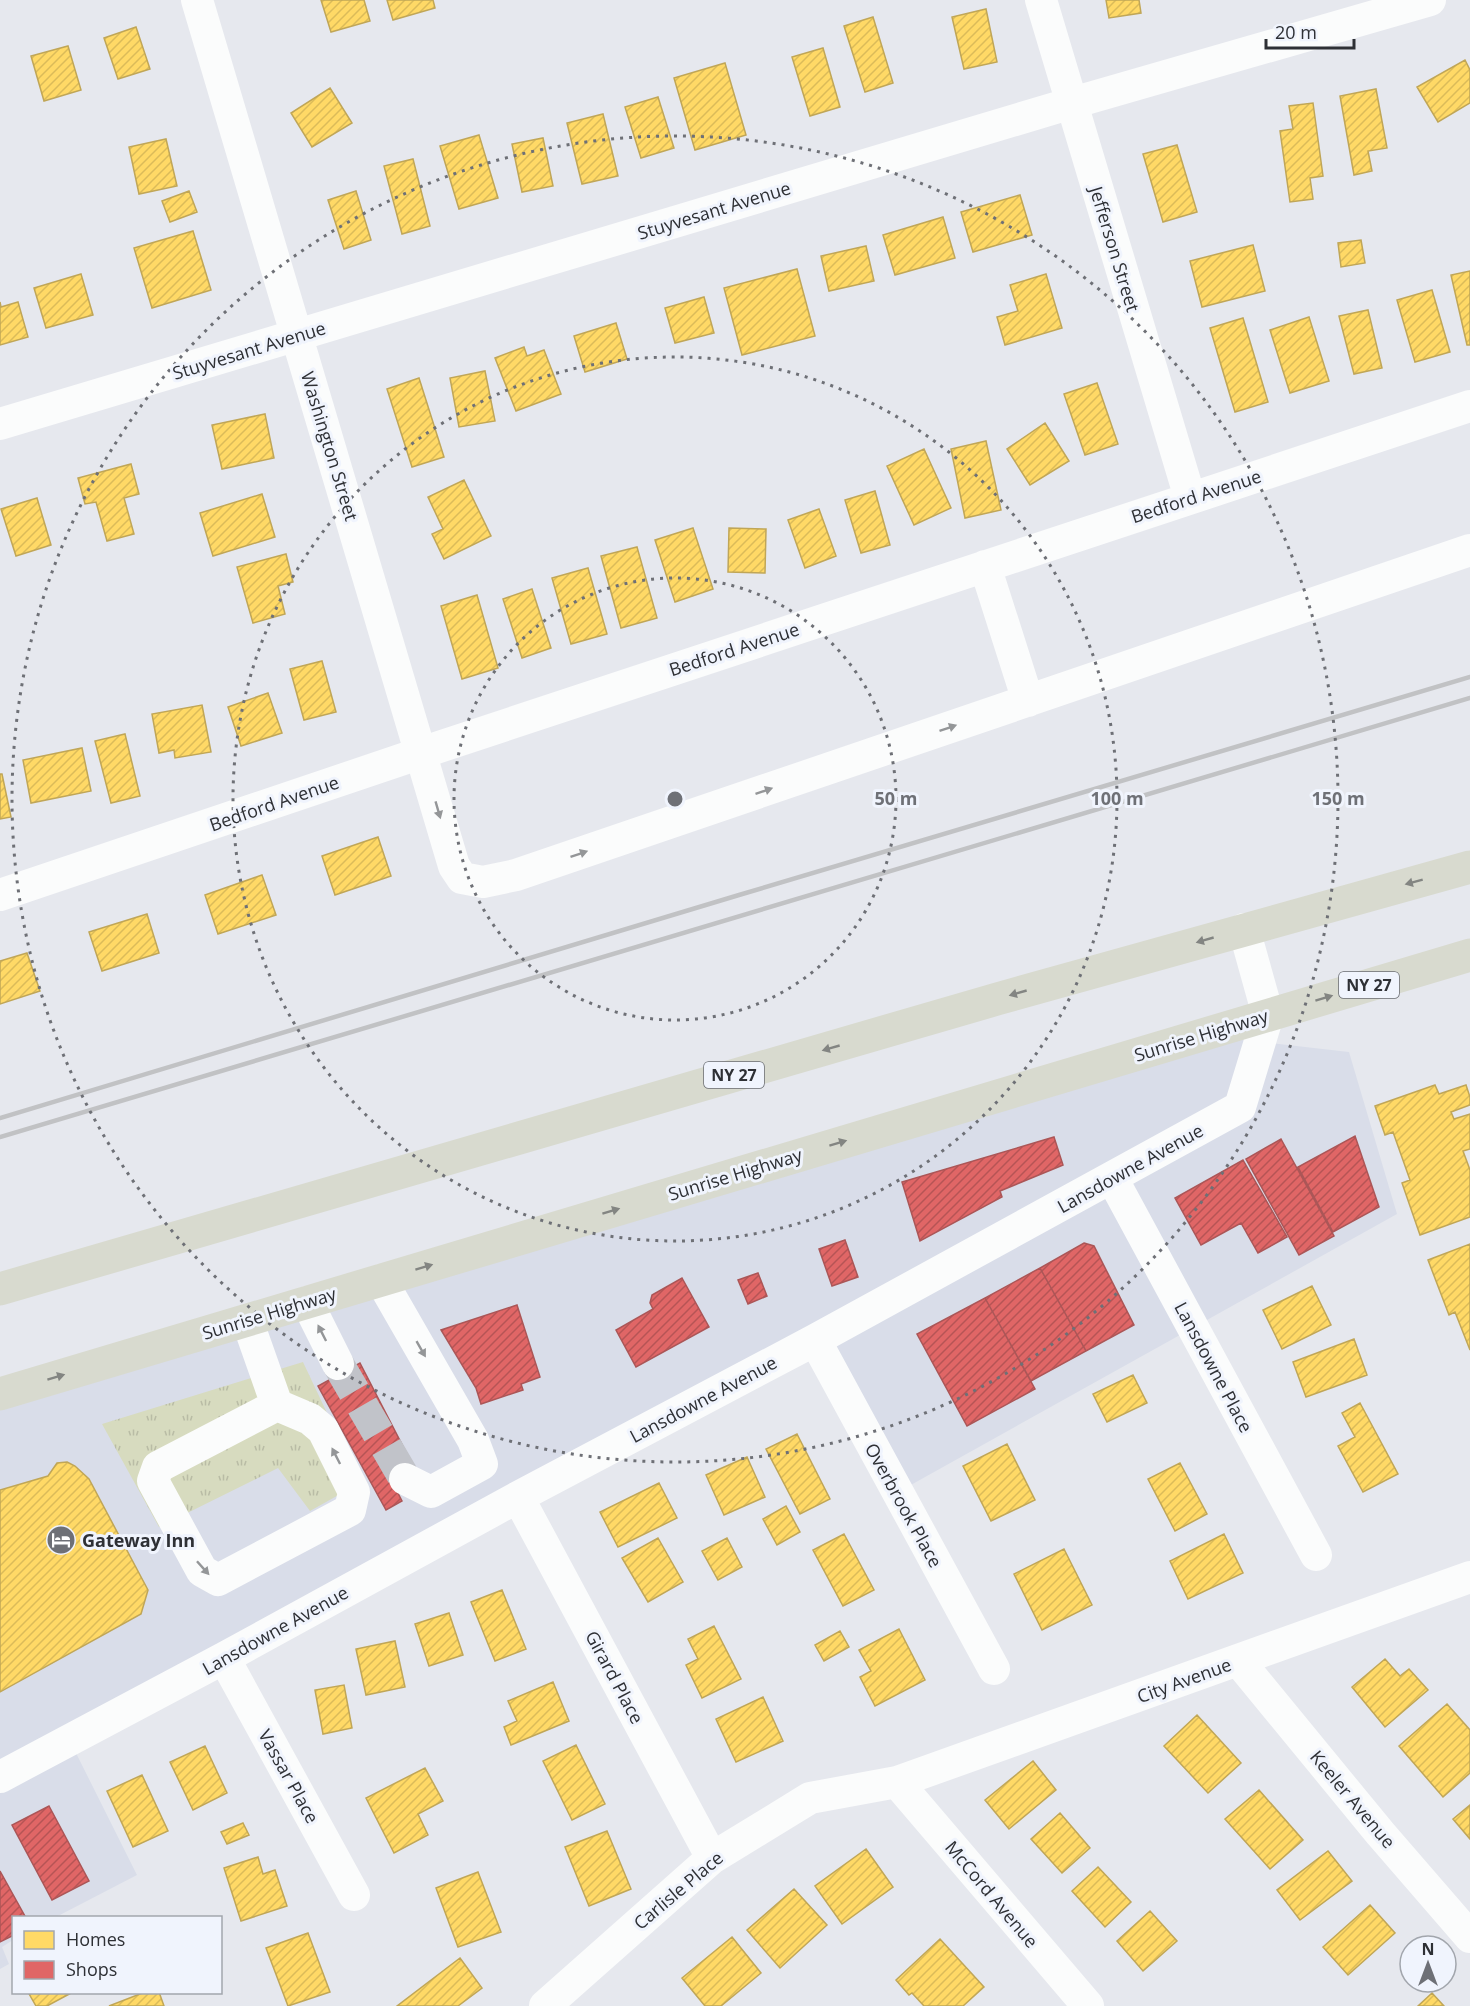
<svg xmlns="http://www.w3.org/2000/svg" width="1470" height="2006" font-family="'Open Sans',sans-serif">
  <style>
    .built { fill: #d9dde9 }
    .grass { fill: url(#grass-tufts) }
    .homes { fill: url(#homes-hatch); stroke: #c0a657; stroke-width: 1.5 }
    .shops { fill: url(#shops-hatch); stroke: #ab5657; stroke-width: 1.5 }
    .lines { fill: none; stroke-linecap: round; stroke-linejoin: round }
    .minor-tunnel { stroke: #c1c3c9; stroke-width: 32; stroke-dasharray: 32 16; stroke-linecap: butt }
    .minor { stroke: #fbfcfc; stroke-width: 32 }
    .highway { stroke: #d8dacf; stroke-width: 33 }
    .rail { stroke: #c1c2c4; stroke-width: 4.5 }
    .oneway { fill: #949698 }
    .oneway2 { fill: #838582 }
    .ring { fill: none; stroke: #6e7076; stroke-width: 3; stroke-dasharray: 3 6 }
    .labels { text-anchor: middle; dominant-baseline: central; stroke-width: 6; stroke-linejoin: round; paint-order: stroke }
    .shield { fill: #f0f4fd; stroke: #686b71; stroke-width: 1.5 }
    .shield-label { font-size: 16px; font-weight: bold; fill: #2e3035 }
    .street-label { font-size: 18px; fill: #2e3035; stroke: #f0f4fd }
    .poi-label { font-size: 18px; font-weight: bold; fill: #2e3035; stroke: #f0f4fd; text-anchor: start }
    .centre { fill: #6e7076; stroke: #f0f4fd; stroke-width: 3 }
    .ring-label { font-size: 18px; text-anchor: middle; font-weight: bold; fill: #6e7076; stroke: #f0f4fd; stroke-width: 6; stroke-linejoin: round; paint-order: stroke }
  </style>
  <defs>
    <pattern id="grass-tufts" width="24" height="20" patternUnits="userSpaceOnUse" patternTransform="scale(1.5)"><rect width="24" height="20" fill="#d7dbbf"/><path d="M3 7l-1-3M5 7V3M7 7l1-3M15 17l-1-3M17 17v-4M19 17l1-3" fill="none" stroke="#b9bca5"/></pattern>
    <pattern id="homes-hatch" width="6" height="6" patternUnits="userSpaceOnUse" patternTransform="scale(1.5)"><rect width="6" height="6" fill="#ffd966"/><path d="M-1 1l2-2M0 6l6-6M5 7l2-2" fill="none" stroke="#dbbb59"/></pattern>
    <pattern id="shops-hatch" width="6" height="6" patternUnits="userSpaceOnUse" patternTransform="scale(1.5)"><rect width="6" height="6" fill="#e06666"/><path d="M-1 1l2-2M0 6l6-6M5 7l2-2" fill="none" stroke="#b65455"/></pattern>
  </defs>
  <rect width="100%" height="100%" fill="#e6e8ee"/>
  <path class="built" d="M1225,1038L1349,1052L1397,1214L900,1491L820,1343L71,1743L137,1875L56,1917L14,1918L13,1940L2,1947L9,1964L0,1969V1401Z"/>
  <path class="grass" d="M303,1362L360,1483L310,1511L278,1468L159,1527L102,1424Z"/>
  <path class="homes" d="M321,0H364L370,21L331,32Z
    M387,0H433L435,8L393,20Z
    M1106,0H1139L1141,13L1109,18Z
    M986,9L997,62L964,69L952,17Z
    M873,17L893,83L865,92L844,26Z
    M136,27L150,69L118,79L104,38Z
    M68,46L81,90L44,101L31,56Z
    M823,48L840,107L810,116L792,57Z
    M1465,60L1470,70V103L1438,122L1417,87Z
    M725,63L746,135L695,150L674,78Z
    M330,88L352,123L312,147L291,113Z
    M1376,89L1387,148L1368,151L1372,171L1354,175L1340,96Z
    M658,97L674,148L641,158L625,107Z
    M1313,103L1323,176L1310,178L1313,199L1290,202L1280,131L1293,129L1289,106Z
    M603,114L618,176L582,184L567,123Z
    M479,135L498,198L459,209L440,146Z
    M543,138L553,186L522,192L512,144Z
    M166,139L177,186L139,194L129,147Z
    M1177,145L1197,212L1163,222L1143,154Z
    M413,159L430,226L402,234L384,166Z
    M189,191L197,212L170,222L162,201Z
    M356,191L371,240L344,249L328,200Z
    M1020,195L1032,235L973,252L961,212Z
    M943,217L955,258L895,275L883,235Z
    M193,231L211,290L152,308L134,248Z
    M1361,240L1365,263L1341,267L1338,243Z
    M1253,245L1265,291L1202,307L1190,261Z
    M866,246L874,281L829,291L821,256Z
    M797,269L815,336L742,355L724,288Z
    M1470,271V345H1467L1451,275Z
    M81,274L93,315L46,328L34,288Z
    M1046,274L1062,328L1005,345L997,317L1018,311L1010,285Z
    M1432,290L1450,352L1415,362L1397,300Z
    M704,297L714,333L675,343L665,308Z
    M0,302L1,307L18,302L28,337L0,345Z
    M1368,310L1382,368L1354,374L1339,316Z
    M1309,317L1329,381L1290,393L1270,330Z
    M1243,318L1268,402L1235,412L1210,328Z
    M616,323L627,359L585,372L574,336Z
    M524,347L527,356L544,350L561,394L516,411L495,358Z
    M485,371L495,421L459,427L450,378Z
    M419,378L444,457L412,467L387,389Z
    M1097,383L1118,444L1085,455L1064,394Z
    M265,414L274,458L222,469L212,425Z
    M1045,423L1069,461L1030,485L1007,449Z
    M986,441L1001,510L965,518L951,449Z
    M924,449L951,508L914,525L887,466Z
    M131,464L139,494L124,498L134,534L107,541L96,502L85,504L78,478Z
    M464,480L491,536L444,559L432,534L443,529L428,497Z
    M875,491L890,545L861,553L845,500Z
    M262,494L275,537L213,556L200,513Z
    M37,498L51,545L16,556L1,509Z
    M819,509L836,556L805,568L788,520Z
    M693,528L713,589L675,602L655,540Z
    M729,528L766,529L765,573L728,572Z
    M637,547L657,618L621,628L601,556Z
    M286,554L293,582L278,586L285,614L253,623L237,567Z
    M588,568L607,634L571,644L552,578Z
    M532,589L551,648L522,658L503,599Z
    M477,595L498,668L462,679L441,606Z
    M322,661L336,712L304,720L290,669Z
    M268,693L282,733L241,746L228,707Z
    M202,705L211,752L175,758L174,750L159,753L152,714Z
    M125,734L140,796L111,803L95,741Z
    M82,748L91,791L31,803L23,760Z
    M0,774H2L11,817L0,819Z
    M378,837L391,876L335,895L322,856Z
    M262,875L276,915L218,934L205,895Z
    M147,914L159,953L102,971L89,932Z
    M27,953L40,991L0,1004V961Z
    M1435,1085L1439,1094L1466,1085L1470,1097V1105L1451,1112L1454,1119L1470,1114V1149L1463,1151L1470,1170V1217L1420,1235L1402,1183L1410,1180L1393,1132L1385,1135L1375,1106Z
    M1470,1244V1350L1455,1312L1449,1315L1428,1260Z
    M1312,1286L1331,1325L1282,1349L1263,1310Z
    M1354,1339L1367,1375L1306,1397L1293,1362Z
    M1133,1375L1147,1403L1107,1422L1093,1394Z
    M1360,1403L1398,1474L1363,1492L1338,1446L1355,1437L1342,1413Z
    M797,1434L830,1499L800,1514L766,1449Z
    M1007,1444L1035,1500L991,1521L963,1466Z
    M747,1457L765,1497L724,1515L706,1475Z
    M67,1462L75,1466L89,1479L148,1590L141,1614L0,1692V1490L48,1476L57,1463Z
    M1180,1463L1207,1514L1175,1531L1148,1479Z
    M659,1483L677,1518L618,1547L600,1512Z
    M786,1506L800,1532L777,1545L763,1519Z
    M844,1534L874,1590L843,1606L813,1550Z
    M1224,1534L1243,1573L1188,1599L1170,1561Z
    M658,1538L683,1582L648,1602L622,1558Z
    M727,1538L742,1567L718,1580L702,1551Z
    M1064,1549L1092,1605L1042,1630L1014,1574Z
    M502,1590L526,1649L495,1661L471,1602Z
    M449,1613L463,1655L429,1666L415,1624Z
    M714,1626L741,1679L702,1698L686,1665L698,1659L688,1639Z
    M899,1629L925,1680L875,1706L860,1677L871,1671L859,1650Z
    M840,1631L849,1647L824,1661L815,1645Z
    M395,1641L405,1687L366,1695L356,1649Z
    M1385,1659L1400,1676L1409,1669L1428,1690L1385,1727L1352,1687Z
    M553,1682L569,1721L511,1745L504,1727L517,1721L508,1701Z
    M344,1685L352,1728L323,1734L315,1690Z
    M763,1697L783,1741L736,1762L716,1719Z
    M1447,1704L1470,1730V1773L1443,1797L1399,1746Z
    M1197,1715L1241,1763L1208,1793L1164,1746Z
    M576,1745L605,1804L572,1820L543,1761Z
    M205,1746L227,1793L193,1810L170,1762Z
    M1033,1761L1056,1790L1009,1829L985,1800Z
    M425,1768L443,1801L418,1814L428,1835L394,1853L366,1798Z
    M142,1775L168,1831L133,1847L107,1791Z
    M1259,1790L1303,1840L1270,1869L1225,1819Z
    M1470,1805V1839L1453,1819Z
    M1060,1813L1090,1848L1062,1873L1031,1839Z
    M243,1823L249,1835L227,1844L221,1832Z
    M607,1831L631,1889L589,1906L565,1847Z
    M866,1849L893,1887L842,1924L815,1886Z
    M1328,1851L1352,1881L1300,1920L1277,1890Z
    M258,1857L263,1874L275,1870L287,1906L241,1921L224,1868Z
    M1098,1867L1131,1902L1105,1927L1072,1891Z
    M478,1872L501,1932L458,1947L436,1888Z
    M794,1889L827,1925L780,1968L747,1930Z
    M1370,1905L1395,1933L1348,1975L1323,1947Z
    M1150,1911L1177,1941L1143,1971L1117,1941Z
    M308,1933L330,1992L288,2006L266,1948Z
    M732,1937L761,1973L721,2006H705L682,1978Z
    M940,1939L984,1987L963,2006H924L912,1993L909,1995L896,1980Z
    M460,1958L482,1988L458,2006H397Z
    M28,1992H73L47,2006H36Z
    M145,1992H159L164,2006H109Z
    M1432,1993L1444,2006H1418Z"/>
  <path class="shops" d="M1355,1136L1379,1207L1333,1232L1298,1167Z
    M1054,1137L1063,1165L1000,1191L1002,1197L920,1241L902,1182Z
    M1281,1139L1334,1236L1299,1255L1246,1159Z
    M1243,1160L1287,1237L1258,1253L1241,1223L1201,1245L1175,1198Z
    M845,1240L858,1277L832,1286L819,1249Z
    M1084,1243L1094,1246L1134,1325L1086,1351L1040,1268Z
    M1040,1268L1086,1351L1031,1381L985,1298Z
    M758,1273L767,1296L748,1304L738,1280Z
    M682,1278L709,1327L636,1367L616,1330L653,1309L650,1303L652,1295Z
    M985,1298L1035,1389L967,1426L917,1334Z
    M517,1305L540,1377L521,1384L523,1390L481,1404L476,1388L441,1330Z
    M360,1363L411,1462L388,1474L402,1501L386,1510L318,1386Z
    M49,1806L89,1881L52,1900L12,1825Z
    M0,1871L26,1918H14V1935L0,1942Z"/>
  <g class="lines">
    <path class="minor-tunnel" d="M338,1364L405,1479"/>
    <path class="minor" d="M197,0L454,866L462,878L483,882L516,875L1470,550
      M1041,0L1190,498
      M0,424L1072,103L1430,0
      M985,566L1028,701
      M0,895L421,753L1470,406
      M1112,1178L1316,1555
      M381,1280L473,1440L482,1464L431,1492L405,1479
      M307,1302L338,1364
      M247,1320L277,1405L310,1419L323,1430L354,1492L350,1510L218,1580L202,1571L153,1481L158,1467L277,1405
      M815,1340L994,1669
      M518,1497L712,1858
      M224,1658L354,1895
      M1238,1660L1380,1833L1470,1937
      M0,1777L224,1658L518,1497L815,1340L1240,1107L1268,1015L1244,929
      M897,1782L1088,2006
      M545,2006L712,1858L810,1798L897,1782L1470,1577"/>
    <path class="highway" d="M0,1289L997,999L1470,867
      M0,1394L1470,955"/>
    <path class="rail" d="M0,1118L739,895L1470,677
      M0,1137L1470,698"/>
  </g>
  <defs><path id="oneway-solid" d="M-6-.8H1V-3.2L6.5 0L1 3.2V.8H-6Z" transform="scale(1.5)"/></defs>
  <g class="oneway">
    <use href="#oneway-solid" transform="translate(948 728) rotate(-19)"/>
    <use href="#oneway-solid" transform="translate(764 791) rotate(-19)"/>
    <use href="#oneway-solid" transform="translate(438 810) rotate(74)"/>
    <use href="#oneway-solid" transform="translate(579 854) rotate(-19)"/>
    <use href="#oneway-solid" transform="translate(322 1333) rotate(-117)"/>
    <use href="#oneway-solid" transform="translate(421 1349) rotate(60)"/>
    <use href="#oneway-solid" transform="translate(336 1456) rotate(-117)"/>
    <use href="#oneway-solid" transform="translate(203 1568) rotate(48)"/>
  </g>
  <g class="oneway2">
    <use href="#oneway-solid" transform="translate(1414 882) rotate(165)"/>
    <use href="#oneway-solid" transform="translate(1205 940) rotate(164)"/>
    <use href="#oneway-solid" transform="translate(1018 993) rotate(164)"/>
    <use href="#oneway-solid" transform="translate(1324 998) rotate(-17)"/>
    <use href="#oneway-solid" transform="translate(831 1048) rotate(164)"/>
    <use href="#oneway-solid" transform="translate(838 1143) rotate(-17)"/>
    <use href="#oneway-solid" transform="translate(611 1211) rotate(-17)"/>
    <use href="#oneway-solid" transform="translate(424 1267) rotate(-17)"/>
    <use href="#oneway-solid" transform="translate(56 1377) rotate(-17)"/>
  </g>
  <g class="ring">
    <circle cx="675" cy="799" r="221"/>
    <circle cx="675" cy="799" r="442"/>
    <circle cx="675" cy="799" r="663"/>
  </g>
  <defs>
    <g id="hotel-disc" transform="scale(1.5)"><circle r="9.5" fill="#6e7076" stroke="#f0f4fd"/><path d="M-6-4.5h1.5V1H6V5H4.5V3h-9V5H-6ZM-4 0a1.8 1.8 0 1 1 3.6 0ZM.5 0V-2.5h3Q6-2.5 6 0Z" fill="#fff"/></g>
  </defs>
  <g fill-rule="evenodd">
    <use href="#hotel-disc" x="61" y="1540"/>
  </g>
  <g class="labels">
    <g class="shield">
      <rect x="1339" y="972" width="60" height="26" rx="4.5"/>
      <rect x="704" y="1062" width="60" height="26" rx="4.5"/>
    </g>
    <g class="shield-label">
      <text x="1369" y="985">NY 27</text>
      <text x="734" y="1075">NY 27</text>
    </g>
    <g class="street-label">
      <text transform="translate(714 210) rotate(-17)">Stuyvesant Avenue</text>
      <text transform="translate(1115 249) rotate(73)">Jefferson Street</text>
      <text transform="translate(249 350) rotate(-17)">Stuyvesant Avenue</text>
      <text transform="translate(330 446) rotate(73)">Washington Street</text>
      <text transform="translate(1196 496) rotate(-18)">Bedford Avenue</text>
      <text transform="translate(734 649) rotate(-18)">Bedford Avenue</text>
      <text transform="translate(274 803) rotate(-19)">Bedford Avenue</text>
      <text transform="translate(1201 1035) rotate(-17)">Sunrise Highway</text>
      <text transform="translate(1130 1168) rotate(-29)">Lansdowne Avenue</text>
      <text transform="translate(735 1174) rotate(-17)">Sunrise Highway</text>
      <text transform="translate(269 1313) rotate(-17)">Sunrise Highway</text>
      <text transform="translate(1214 1367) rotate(62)">Lansdowne Place</text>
      <text transform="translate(703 1399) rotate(-28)">Lansdowne Avenue</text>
      <text transform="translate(904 1505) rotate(61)">Overbrook Place</text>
      <text transform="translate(275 1630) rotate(-29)">Lansdowne Avenue</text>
      <text transform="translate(615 1677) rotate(62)">Girard Place</text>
      <text transform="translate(1184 1680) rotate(-20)">City Avenue</text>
      <text transform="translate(289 1776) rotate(61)">Vassar Place</text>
      <text transform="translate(1353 1799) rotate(50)">Keeler Avenue</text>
      <text transform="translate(678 1890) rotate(-40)">Carlisle Place</text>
      <text transform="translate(992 1894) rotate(50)">McCord Avenue</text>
    </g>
    <g class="poi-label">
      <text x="82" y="1540">Gateway Inn</text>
    </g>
  </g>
  <circle cx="675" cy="799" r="9" class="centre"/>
  <g class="ring-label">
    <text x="896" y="805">50 m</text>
    <text x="1117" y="805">100 m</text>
    <text x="1338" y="805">150 m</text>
  </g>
  <rect x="12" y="1916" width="210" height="78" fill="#f0f4fd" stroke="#a2a6ad" stroke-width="1.5"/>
  <rect x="24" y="1931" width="30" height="18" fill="#ffd966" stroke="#a2a6ad" stroke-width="1.5"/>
  <text x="66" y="1946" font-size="18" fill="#2e3035">Homes</text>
  <rect x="24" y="1961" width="30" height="18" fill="#e06666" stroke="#a2a6ad" stroke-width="1.5"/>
  <text x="66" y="1976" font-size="18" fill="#2e3035">Shops</text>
  <g transform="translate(1428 1964)"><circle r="28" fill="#f0f4fd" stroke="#a2a6ad" stroke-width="1.5"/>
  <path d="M0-4.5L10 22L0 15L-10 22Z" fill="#6e7076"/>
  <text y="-9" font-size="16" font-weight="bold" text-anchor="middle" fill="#2e3035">N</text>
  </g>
  <path d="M1266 39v9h88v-9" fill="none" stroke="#2e3035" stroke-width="3"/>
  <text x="1275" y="39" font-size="18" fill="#2e3035" stroke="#f0f4fd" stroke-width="4.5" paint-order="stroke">20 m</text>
</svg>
